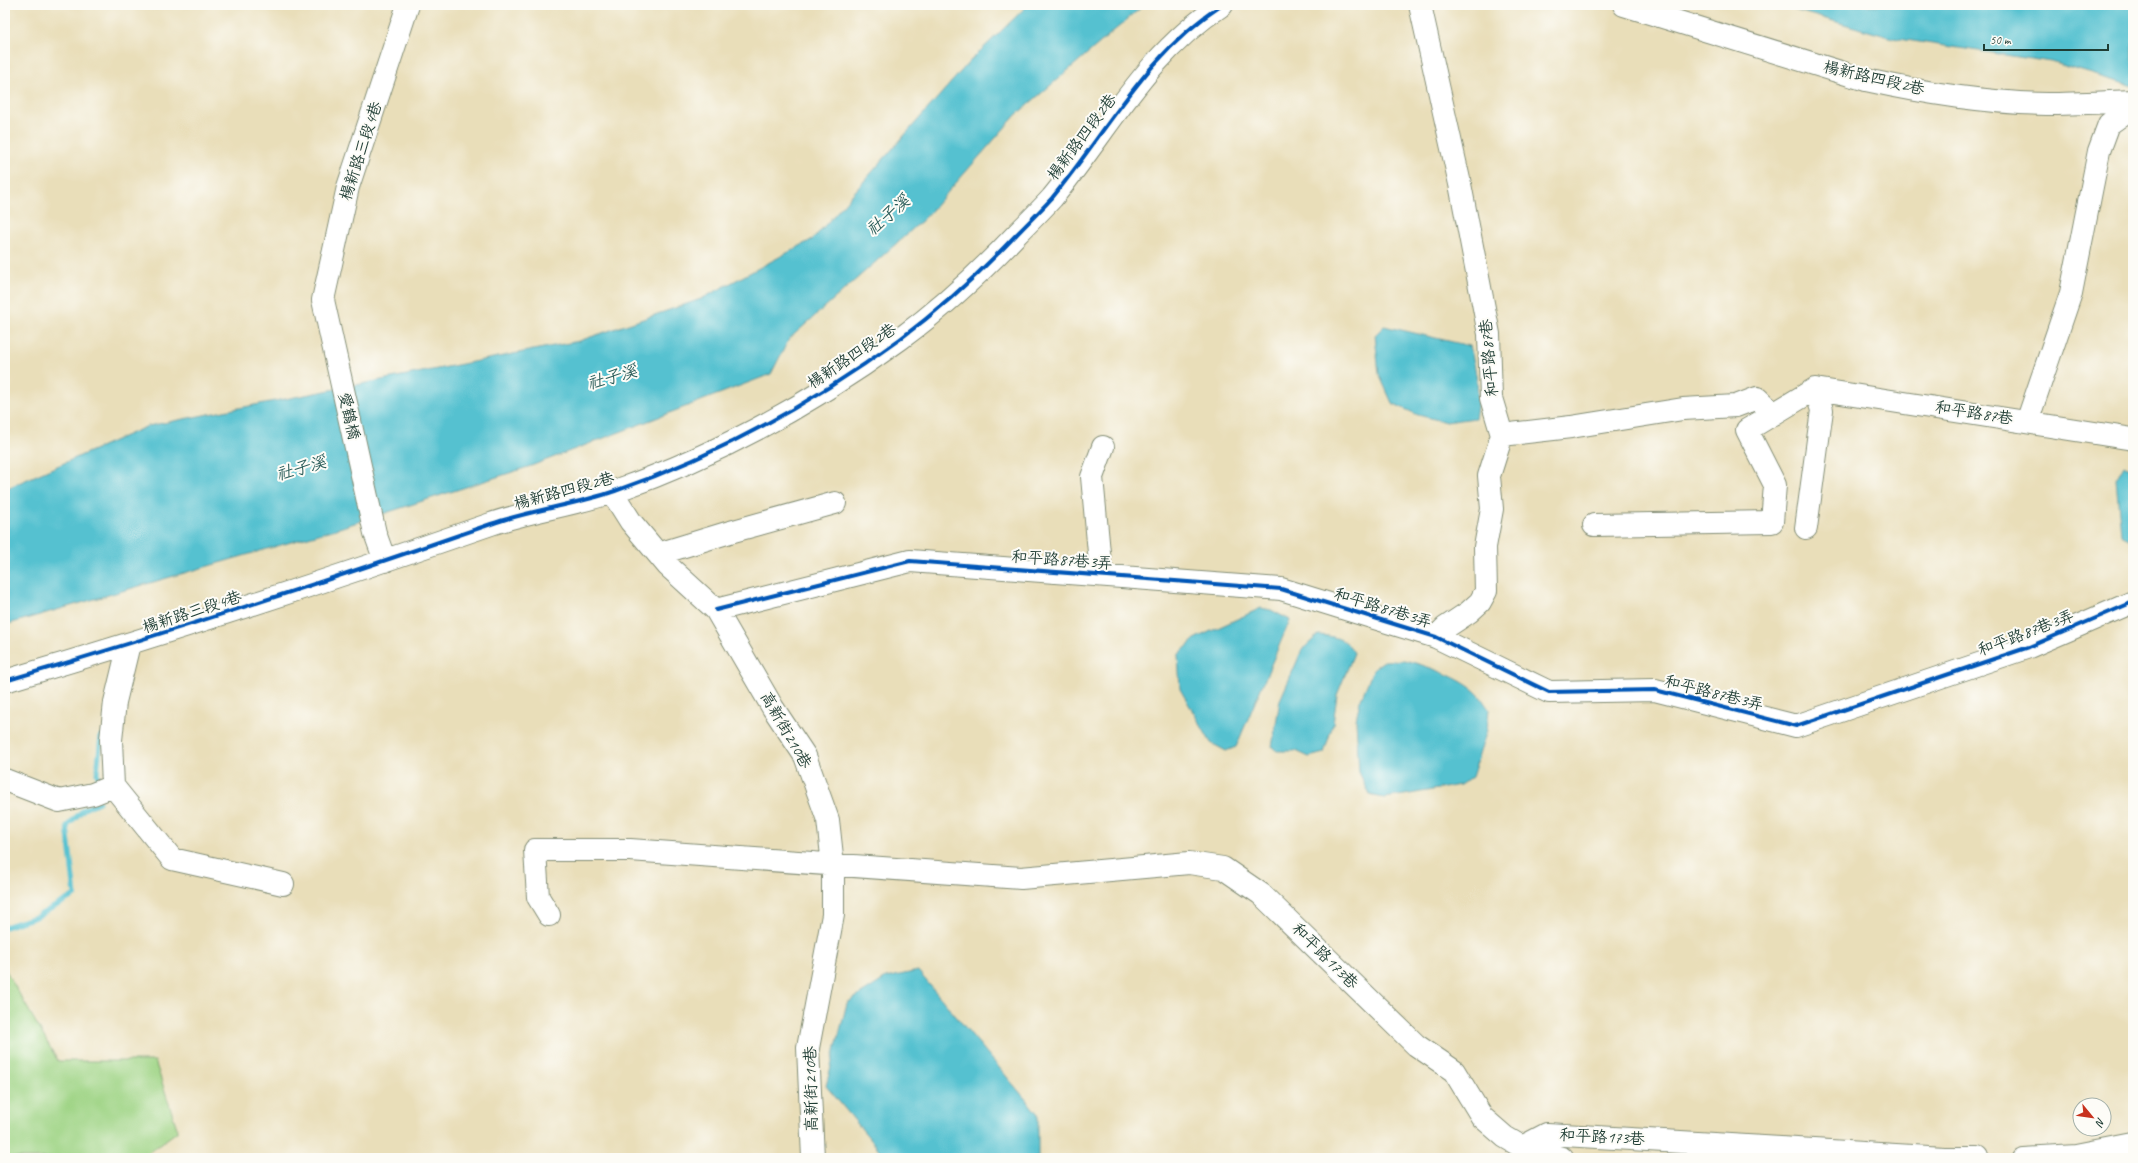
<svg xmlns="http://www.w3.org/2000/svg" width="2138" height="1163" font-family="Caveat,'LXGW WenKai TC',sans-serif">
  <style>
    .green { fill: #9fd485; stroke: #5f885c }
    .water { fill: #55c1d0; stroke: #3a7f82 }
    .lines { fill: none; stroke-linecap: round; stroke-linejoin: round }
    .stream { stroke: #55c1d0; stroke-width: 5 }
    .minor-casing { stroke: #848e76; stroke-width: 24 }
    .minor { stroke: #fff; stroke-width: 22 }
    .cycleway-casing { stroke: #fdfcf7; stroke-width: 6 }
    .cycleway { stroke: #0057b8; stroke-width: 4 }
    .labels { text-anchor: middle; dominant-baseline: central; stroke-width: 4; stroke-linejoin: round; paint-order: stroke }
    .street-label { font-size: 16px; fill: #1f3d34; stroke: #fdfcf7 }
    .water-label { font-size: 17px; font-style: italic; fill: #2c5e5b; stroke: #fdfcf7 }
  </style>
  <rect width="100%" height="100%" fill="#fdfcf7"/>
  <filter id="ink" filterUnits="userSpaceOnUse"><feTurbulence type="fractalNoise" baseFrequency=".025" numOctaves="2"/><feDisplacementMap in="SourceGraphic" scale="8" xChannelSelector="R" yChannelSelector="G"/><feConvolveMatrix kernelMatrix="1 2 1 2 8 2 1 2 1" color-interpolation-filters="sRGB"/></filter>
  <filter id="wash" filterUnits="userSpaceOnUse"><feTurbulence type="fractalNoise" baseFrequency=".012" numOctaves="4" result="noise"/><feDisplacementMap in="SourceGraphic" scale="16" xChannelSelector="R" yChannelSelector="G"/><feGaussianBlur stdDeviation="0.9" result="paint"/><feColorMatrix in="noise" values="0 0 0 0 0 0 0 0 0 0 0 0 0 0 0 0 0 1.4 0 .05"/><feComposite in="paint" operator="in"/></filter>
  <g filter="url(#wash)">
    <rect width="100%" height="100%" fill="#e9deb9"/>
    <path class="green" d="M5,969L58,1061H155L178,1131L141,1158H5Z"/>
    <path class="water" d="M1028,5H1144L1016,115L925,218L789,339L771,374L531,466L336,529L5,625V489L148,426L579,341L701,299L813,239L970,61Z
      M1777,5H2133V86L2051,62L1893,38Z
      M1384,326L1470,346C1476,370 1481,393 1475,418L1446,422L1418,415L1392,403L1379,374L1375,335Z
      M2124,465L2133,471V539L2131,540L2121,535L2116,479Z
      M1261,608L1271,610L1290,620L1236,747L1226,751L1211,743L1180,689L1178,655L1196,638Z
      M1318,635C1334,636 1347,639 1354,653L1337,695L1333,724L1324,753L1309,757L1296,751H1277L1272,747L1280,700L1302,650Z
      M1404,660C1425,665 1463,678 1478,694C1482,698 1485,704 1489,709L1487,730L1472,777L1460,785L1404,795L1384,798L1370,795L1359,772L1356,720L1360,701L1374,668L1384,661Z
      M918,971L1038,1114V1158H886L826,1086L847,1003L886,978Z"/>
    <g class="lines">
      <path class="stream" d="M101,736L97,774L101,786
        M5,927L36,917L75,895L67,826L84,809L99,802"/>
    </g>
  </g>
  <g filter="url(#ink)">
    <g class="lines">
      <g class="minor-casing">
        <path id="minor" d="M1420,5L1460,184L1489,334L1491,398L1502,435L1571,427L1683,409L1736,406L1757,398L1774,414
          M1624,5L1866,80C1925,93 1986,103 2047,104C2076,104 2105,102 2133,101
          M2027,422L2071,293L2099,151L2109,124L2133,107
          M612,492L631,522L668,566L716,610L773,708L805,756L828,820L833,865V915L808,1048L813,1158
          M1594,525L1772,522L1775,485L1747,430L1815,389
          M1806,528L1822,410L1815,389L2133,439
          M658,554L730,532L835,503
          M385,561L375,533L323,300L348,187L408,5
          M1101,574L1092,477L1103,447
          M716,610L910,561L1281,589L1436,637L1549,692L1655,690L1796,726L2029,647L2133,602
          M1436,637L1445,628L1469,612L1480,602L1486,591L1485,547L1492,509L1489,476L1502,435
          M129,644L115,702L111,740L113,786L172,859L283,884
          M5,681C168,633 330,580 491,524C531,510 575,505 615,491C716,456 814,402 900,339C942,308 981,272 1017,234C1029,222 1041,210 1052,198C1108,130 1146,54 1222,5
          M5,780L59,801L93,794L113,786
          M549,915L538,897L535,850H630L1021,878L1189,863L1223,868L1261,894L1416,1045L1454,1071L1482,1117L1505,1137L1522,1147L1547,1134L1945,1158H1977
          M1522,1147L1562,1158
          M2023,1158L2077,1155L2133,1144"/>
      </g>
      <use href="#minor" class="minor"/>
      <g class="cycleway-casing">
        <path id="cycleway" d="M716,610L910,561L1281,589L1436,637L1549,692L1655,690L1796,726L2029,647L2133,602
          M5,681C168,633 330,580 491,524C531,510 575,505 615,491C716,456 814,402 900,339C942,308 981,272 1017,234C1029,222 1041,210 1052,198C1108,130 1146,54 1222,5"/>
      </g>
      <use href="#cycleway" class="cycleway"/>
    </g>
  </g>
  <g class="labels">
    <g class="street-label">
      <text transform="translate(1874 78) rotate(13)">楊新路四段2巷</text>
      <text transform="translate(1082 137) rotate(-53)">楊新路四段2巷</text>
      <text transform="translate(361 151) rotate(-72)">楊新路三段4巷</text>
      <text transform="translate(852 356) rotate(-34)">楊新路四段2巷</text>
      <text transform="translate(1489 358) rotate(-95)">和平路87巷</text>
      <text transform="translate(1974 413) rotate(9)">和平路87巷</text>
      <text transform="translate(349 416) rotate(77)">愛鶴橋</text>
      <text transform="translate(564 491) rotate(-15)">楊新路四段2巷</text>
      <text transform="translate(1062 560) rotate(4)">和平路87巷3弄</text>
      <text transform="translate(1383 608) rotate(17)">和平路87巷3弄</text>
      <text transform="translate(192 612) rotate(-18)">楊新路三段4巷</text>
      <text transform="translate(2026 633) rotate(-21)">和平路87巷3弄</text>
      <text transform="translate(1714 693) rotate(14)">和平路87巷3弄</text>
      <text transform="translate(786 730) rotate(60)">高新街210巷</text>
      <text transform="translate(1325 956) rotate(45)">和平路173巷</text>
      <text transform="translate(811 1089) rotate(-91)">高新街210巷</text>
      <text transform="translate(1602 1137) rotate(3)">和平路173巷</text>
    </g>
    <g class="water-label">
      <text transform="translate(888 215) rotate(-41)">社子溪</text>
      <text transform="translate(612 377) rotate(-16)">社子溪</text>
      <text transform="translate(301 468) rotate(-16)">社子溪</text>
    </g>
  </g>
  <rect width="2138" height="1163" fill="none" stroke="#fdfcf7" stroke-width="20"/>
  <g transform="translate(2092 1117) rotate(119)"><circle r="19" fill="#fdfcf7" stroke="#a4b0a9"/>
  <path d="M0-3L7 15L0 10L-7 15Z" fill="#c8321e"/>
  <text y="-6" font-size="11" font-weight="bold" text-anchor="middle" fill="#1f3d34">N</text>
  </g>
  <path d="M1984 44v6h124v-6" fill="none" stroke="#1f3d34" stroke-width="2"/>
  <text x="1990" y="44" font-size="12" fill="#1f3d34" stroke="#fdfcf7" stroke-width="3" paint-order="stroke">50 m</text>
</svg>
